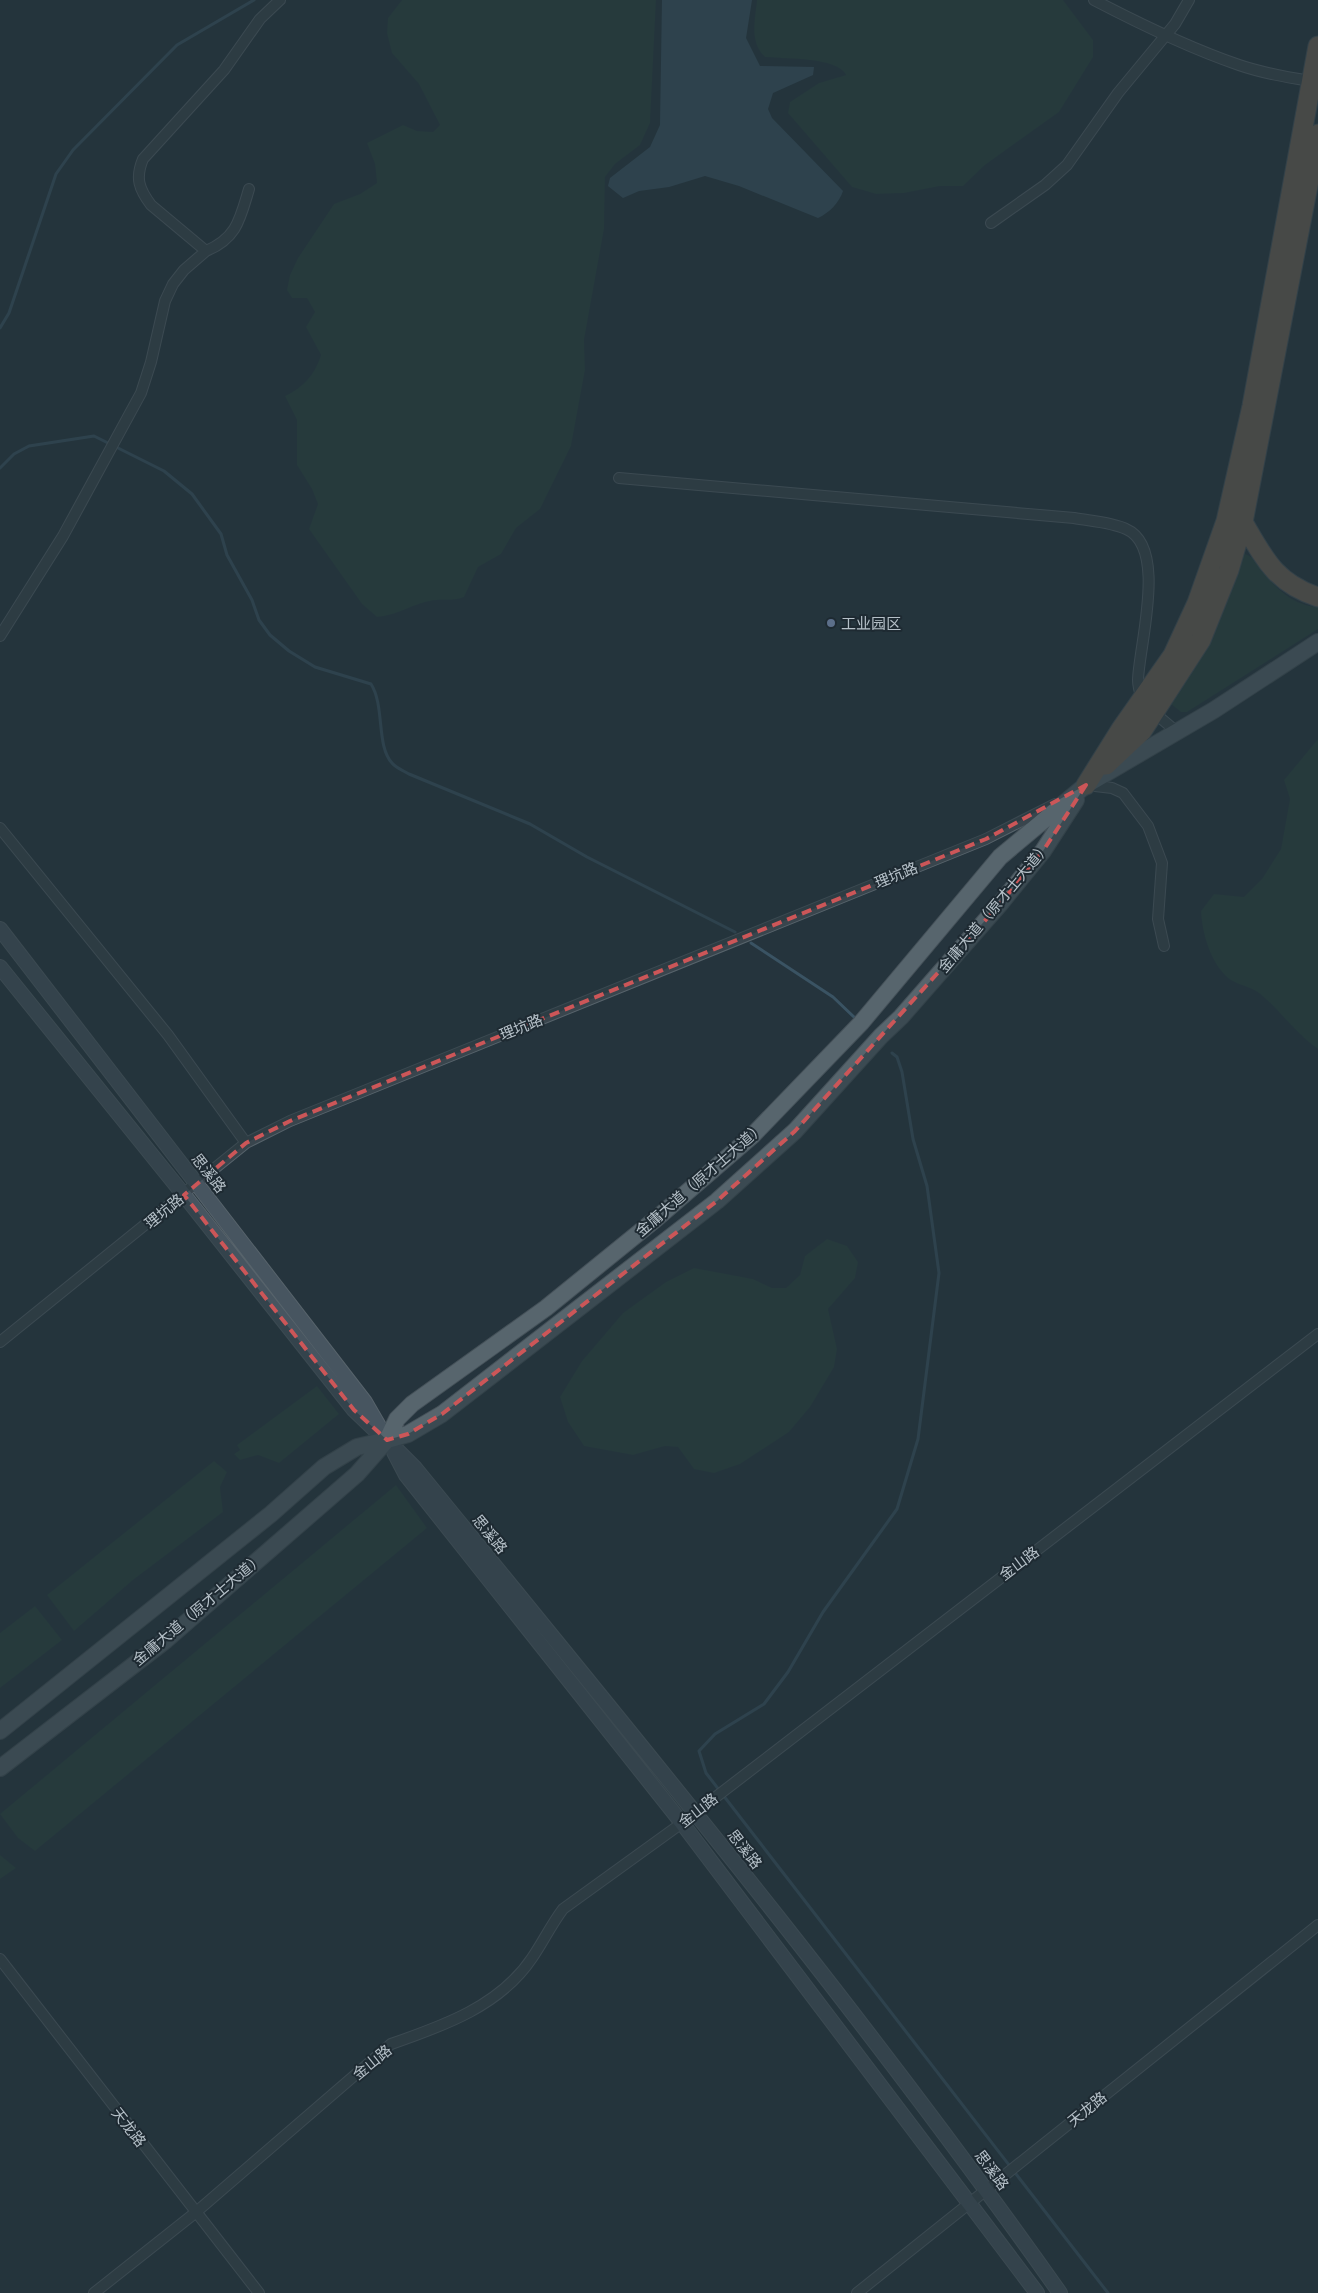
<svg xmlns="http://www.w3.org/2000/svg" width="1318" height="2293" font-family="'Public Sans','Noto Sans SC',sans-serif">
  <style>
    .green { fill: #28403d }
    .water { fill: #3a5363 }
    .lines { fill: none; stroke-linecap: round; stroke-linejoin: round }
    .stream { stroke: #3a5363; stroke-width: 3 }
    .street-casing { stroke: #57636b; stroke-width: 12 }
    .secondary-casing { stroke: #57636b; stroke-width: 16 }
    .primary-casing { stroke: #455159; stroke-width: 18 }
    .highway-casing { stroke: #445058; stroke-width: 21 }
    .street { stroke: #39454d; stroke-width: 10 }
    .secondary { stroke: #475560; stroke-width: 14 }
    .primary { stroke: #57656d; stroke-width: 16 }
    .highway { stroke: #726256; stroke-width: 19 }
    .marked { fill: none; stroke: #cc5658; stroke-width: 4; stroke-dasharray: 10 6; stroke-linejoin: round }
    .service-dot { fill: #5c6f8a; stroke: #1e2a32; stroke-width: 2 }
    .labels { text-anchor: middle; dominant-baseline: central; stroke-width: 4; stroke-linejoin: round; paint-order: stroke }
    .poi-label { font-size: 15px; fill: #b5c0c8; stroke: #1e2a32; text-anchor: start }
    .street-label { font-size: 15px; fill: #b5c0c8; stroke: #1e2a32 }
  </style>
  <rect width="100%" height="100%" fill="#25343d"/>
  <path class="green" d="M402,0H656L650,123L640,145L615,164L605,177L604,229L584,340L585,370L571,446L540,509L516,528L501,554L478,567L464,597C453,602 442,598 430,601C410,605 399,615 377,617L362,604L309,529L318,504L312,489L297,465V420L285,396C304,387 315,374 321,355L306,327L315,312L307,298H292L287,290L290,275L298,258L334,204L360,194L377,183L375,164L367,143L403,125L417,131L433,132L440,125L419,84L392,53L387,33L388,18Z
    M757,0H1063L1093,40V57L1059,112L985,165L963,186H940L904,193L876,194L852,187L788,113L790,102L819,83L846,75C838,57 784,59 765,57C749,42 755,20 757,0Z
    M1245,554C1255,557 1259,566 1265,574C1278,591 1296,606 1318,607V629L1187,712H1181L1171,704L1184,681L1240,559Z
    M1318,739V1049C1295,1033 1280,1010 1259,993C1250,986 1236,985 1228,978C1210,962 1202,933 1201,911L1214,894L1244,897L1262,879L1281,849L1290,799L1284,780Z
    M827,1239L847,1246L858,1262L855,1278L828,1309L837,1349L834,1367L810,1407L789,1432L740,1464L714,1473L694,1469L678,1447L665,1446L633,1455L584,1446L568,1422L560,1397L582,1361L623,1313L666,1282L694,1268L753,1279L772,1288H786L800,1275L805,1256Z
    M317,1386L339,1414L279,1463L258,1455L240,1460L234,1454L240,1450L237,1445Z
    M214,1461L227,1472L220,1487L223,1512L133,1580L74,1631L47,1595Z
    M396,1485L427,1528L35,1851L18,1838L0,1814Z
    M35,1606L62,1640L0,1688V1633Z
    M0,1855L16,1868L0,1879Z"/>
  <path class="water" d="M662,0H752L746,38L760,66L814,67L813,75L773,93L768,109L772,118L843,191C839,203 829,213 818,218L739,186L705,176L669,187L639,191L623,198L608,186L610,178L650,147L660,125Z"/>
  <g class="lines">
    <path class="stream" d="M0,328L9,313L56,174L73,150L177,45L254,0
      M0,468L14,454L29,446L94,436L164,471L192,494L221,534L227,555L252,600L259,620L270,635L289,651L315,667L371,684C385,706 376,746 392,763C396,768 404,771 409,774L530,824L587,857L735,932
      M751,943L833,997L854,1017
      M892,1053L897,1057L902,1072L913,1139L927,1186L939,1273L918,1439L897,1509L823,1612L788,1672L764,1704L715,1734L699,1751L706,1773L1108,2293"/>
    <g class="street-casing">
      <path id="street" d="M1094,0C1140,24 1189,48 1239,65C1262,73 1286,77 1310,81
        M991,223L1045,185L1067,165L1118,93L1175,24L1189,0
        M206,251C237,238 240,219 249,189
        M619,478L1074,518C1090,521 1111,522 1126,529C1168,547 1139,645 1138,680C1138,686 1140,693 1142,699
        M0,636L63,536L141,393L151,362L165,301L173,284L184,270L206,251L151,205C139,189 135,178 143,159L224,70L260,19L280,0
        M1151,710L1177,732
        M1087,785L1112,788L1123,793L1148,826L1162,863L1158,919L1164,946
        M0,828L168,1035L246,1143
        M0,1342L246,1143L290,1121L986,839L1055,804
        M0,1959L259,2293
        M94,2293L195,2213L391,2044C443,2026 500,2006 532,1958C543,1942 551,1925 563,1909L682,1823L1318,1334
        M857,2293L1318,1925"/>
    </g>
    <g class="secondary-casing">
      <path id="secondary" d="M0,929L365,1402L387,1440L415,1468C635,1738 859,2008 1060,2293
        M0,967L184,1195L354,1410L377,1432
        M394,1452L406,1475L682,1823L1037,2293"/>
    </g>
    <g class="primary-casing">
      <path id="primary" d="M0,1731L271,1514L324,1467L357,1447L387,1440L397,1419L412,1404L546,1308L657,1218L752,1136L861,1023L1000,857L1086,785L1214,710L1318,642
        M0,1768L166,1640L357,1474L387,1440L408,1434L442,1414L717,1201L795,1131L881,1036L901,1017L1000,904L1043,851L1076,800"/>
    </g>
    <g class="highway-casing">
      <path id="highway" d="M1243,522C1264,558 1275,583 1318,597
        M1106,765L1142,731L1201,640L1229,570L1243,522L1318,134
        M1086,785L1121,729L1173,655L1197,603L1226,521L1252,406L1318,46"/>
    </g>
    <use href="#street" class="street"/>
    <use href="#secondary" class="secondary"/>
    <use href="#primary" class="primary"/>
    <use href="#highway" class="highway"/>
  </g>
  <path d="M0 0H1318V2293H0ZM1086,785L1043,851L1000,904L795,1131L717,1201L442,1414L408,1434L387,1440L354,1410L184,1195L246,1143L290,1121L986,839Z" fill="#25343d" fill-opacity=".55" fill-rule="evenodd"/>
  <path class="marked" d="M1086,785L1043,851L1000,904L795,1131L717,1201L442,1414L408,1434L387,1440L354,1410L184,1195L246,1143L290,1121L986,839Z"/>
  <circle class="service-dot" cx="831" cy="623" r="5"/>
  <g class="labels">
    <g class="poi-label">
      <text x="841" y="623">工业园区</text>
    </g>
    <g class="street-label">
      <text transform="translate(896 875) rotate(-22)">理坑路</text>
      <text transform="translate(994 907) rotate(-50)">金庸大道（原才士大道）</text>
      <text transform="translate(521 1027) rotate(-22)">理坑路</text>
      <text transform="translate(209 1173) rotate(52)">思溪路</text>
      <text transform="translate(700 1179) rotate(-41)">金庸大道（原才士大道）</text>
      <text transform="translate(164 1211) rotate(-39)">理坑路</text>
      <text transform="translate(490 1534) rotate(51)">思溪路</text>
      <text transform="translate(1019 1563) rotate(-37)">金山路</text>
      <text transform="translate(198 1609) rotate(-40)">金庸大道（原才士大道）</text>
      <text transform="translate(698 1810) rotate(-38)">金山路</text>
      <text transform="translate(745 1849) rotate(52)">思溪路</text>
      <text transform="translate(372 2062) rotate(-39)">金山路</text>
      <text transform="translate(1087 2109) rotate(-39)">天龙路</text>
      <text transform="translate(129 2127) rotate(52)">天龙路</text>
      <text transform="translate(992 2170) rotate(53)">思溪路</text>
    </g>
  </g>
</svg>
